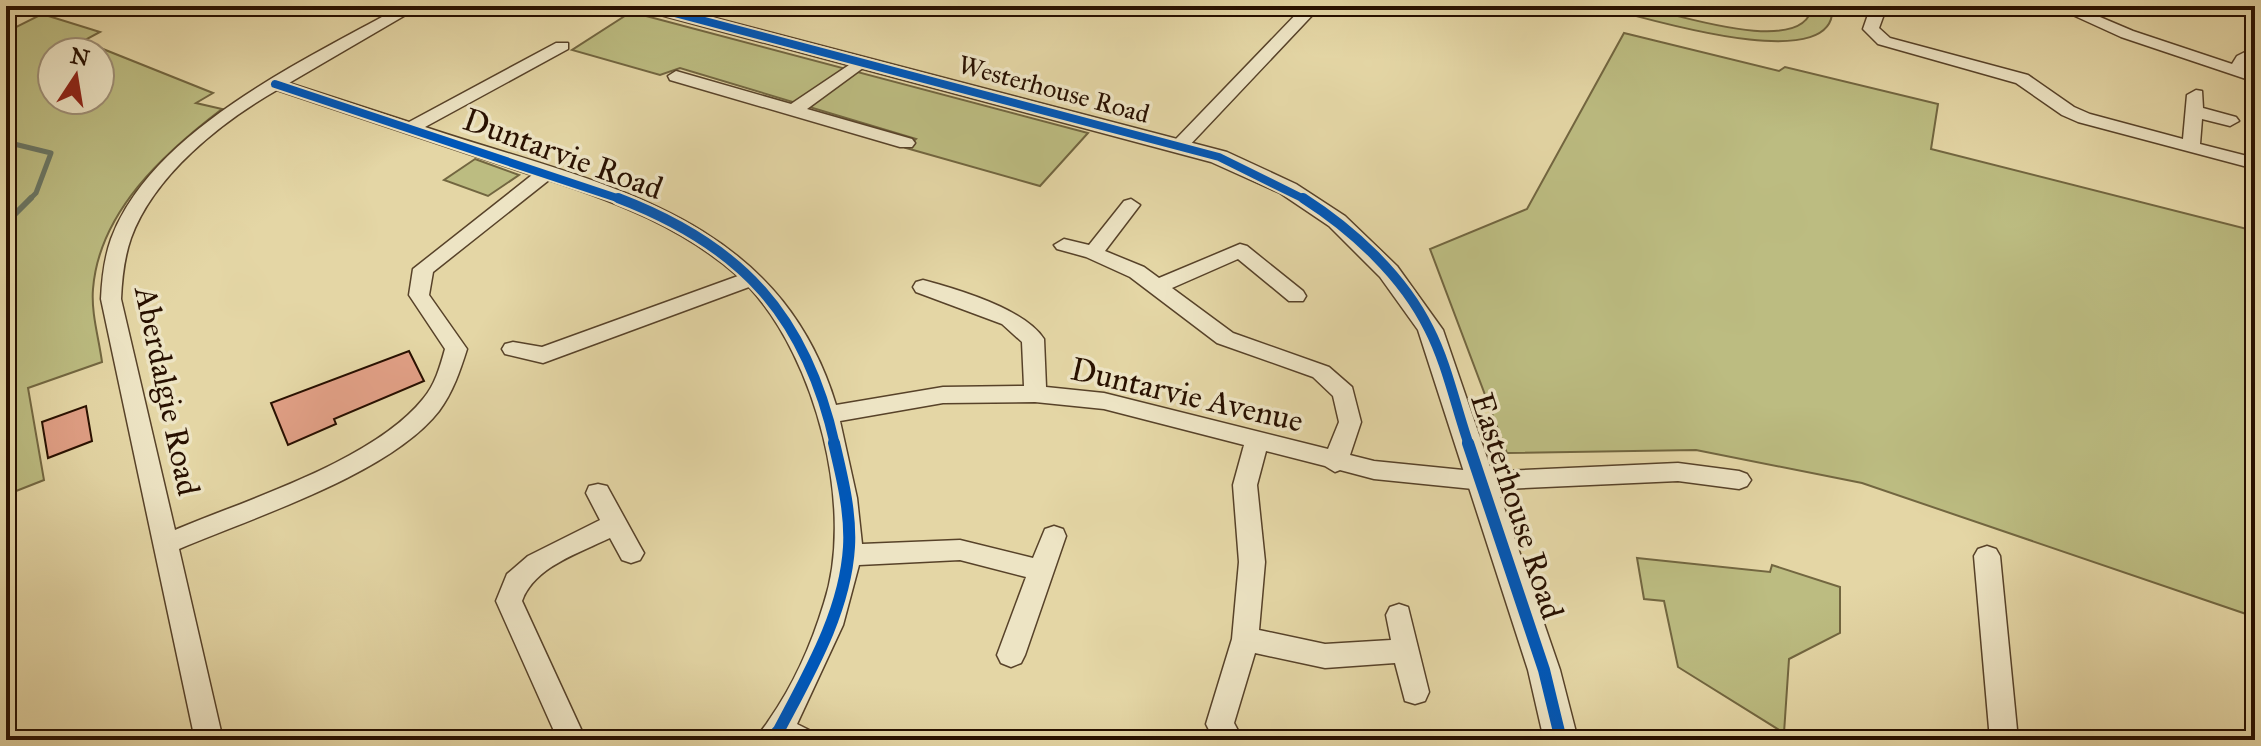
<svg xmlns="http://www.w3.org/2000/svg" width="2261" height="746" font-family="'IM FELL Great Primer',serif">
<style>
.green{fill:#bcbc81;stroke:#726640;stroke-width:2;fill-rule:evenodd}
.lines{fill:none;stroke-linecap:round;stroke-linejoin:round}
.stream-far1{stroke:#697563;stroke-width:5}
.stream{stroke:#697563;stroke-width:6}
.building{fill:#e09f85;stroke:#281000;stroke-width:2}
.minor-casing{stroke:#574229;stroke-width:3}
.tertiary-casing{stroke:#574229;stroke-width:3}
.minor{fill:#ede4c4;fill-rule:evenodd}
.tertiary{fill:#ede4c4;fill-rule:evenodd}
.cycleway-far2-casing{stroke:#ede4c4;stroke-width:12}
.cycleway-far1-casing{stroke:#ede4c4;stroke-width:15}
.cycleway-casing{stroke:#ede4c4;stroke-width:17}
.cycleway-far2{stroke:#0057b8;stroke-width:8}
.cycleway-far1{stroke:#0057b8;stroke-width:10}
.cycleway{stroke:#0057b8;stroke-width:12}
.labels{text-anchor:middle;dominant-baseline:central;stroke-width:7;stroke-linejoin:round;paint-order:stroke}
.far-street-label{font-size:26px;fill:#281000;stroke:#ede4c4}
.street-label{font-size:32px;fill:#281000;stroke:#ede4c4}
</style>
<rect width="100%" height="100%" fill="#e4d6a5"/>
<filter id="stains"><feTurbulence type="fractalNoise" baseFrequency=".0025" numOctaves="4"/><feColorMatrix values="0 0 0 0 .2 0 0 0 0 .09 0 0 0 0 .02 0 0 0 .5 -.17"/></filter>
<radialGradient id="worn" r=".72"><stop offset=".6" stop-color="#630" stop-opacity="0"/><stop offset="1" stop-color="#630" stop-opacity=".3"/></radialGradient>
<path class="green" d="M1599,6c14,0 29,-2 43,1 30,6 164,52 170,-1h20c9,75 -200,8 -233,0z
M631,12l457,121 -48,53 -134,-38 10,-9 -236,-71 -20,7 -88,-25z
M42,14l58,18 -17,9 130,52 -17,10 26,6c-58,44 -123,103 -129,180 -2,24 6,50 9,73l-74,26 16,92 -38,15v-463zM100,52v48h-48v-48z
M1624,33l155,38 6,-4 153,37 -7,45 324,82v386l-393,-134 -166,-33 -189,3 -77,-204 97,-40z
M475,159l44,16 -31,21 -44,-16z
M1637,558l133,14 2,-7 68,22v46l-51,26 -5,74 -106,-66 -14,-66 -20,-2z"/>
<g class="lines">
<path class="stream-far1" d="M6,142l45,11 -15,40 -7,7"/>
<path class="stream" d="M6,223l25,-25"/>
</g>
<path class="building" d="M409,351l15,30 -90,38 2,5 -48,21 -17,-42z
M86,406l6,35 -44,17 -6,-36z"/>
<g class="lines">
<defs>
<path id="minor" d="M402,6h19l-132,77 120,39 147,-79h12v6l-143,78c170,57 352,83 411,278l107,-18 81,-1 -2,-44 -20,-18 -86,-32 -3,-5 3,-5 7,-2c34,9 102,29 121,59l2,48 58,6 224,56 11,-27 -6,-26 -20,-19 -96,-34 -87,-66 -44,-20 -29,-8 -3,-4 10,-6 25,6 35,-44 7,-2 9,6 -35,46 39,16 15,11 81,-34 7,2 56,45 3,5 -3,5h-14l-51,-42 -66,29 61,45 96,34 23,20 9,35 -11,33 24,6 109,11 195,-9 61,8 8,3 4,6 -4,6 -8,3 -61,-8 -195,9 -109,-11 -34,-9 -5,2 -10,-6 -59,-15 -9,34 8,77 -6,68 66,14 66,-4 -5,-25 4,-8 9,-3 9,3 21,85 -4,9 -10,3 -10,-3 -10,-38 -70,5 -70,-15 -21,70 9,17h-29l-8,-16 26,-85 7,-77 -6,-77 11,-40 -140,-36 -69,-7 -92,1 -103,18 17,77 5,46 98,-4 73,18 12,-29 9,-3 9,3 3,7 -41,119 -4,8 -10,4 -10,-4 -4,-8 29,-78 -66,-17 -101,5 -16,60 -46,99 14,7 4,9h-59c3,-8 9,-13 13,-20 24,-34 43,-77 55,-117 31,-94 -8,-244 -75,-316l-206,76 -38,-9 -3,-5 3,-5 8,-2 29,5 196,-71c-55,-48 -121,-74 -189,-96l-116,92 -4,23 38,54c-7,22 -14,43 -28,62 -49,63 -185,106 -260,138l44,191h-28l-94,-441c1,-21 3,-40 10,-60 40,-109 196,-180 291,-233zM277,90l255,85 -119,94 -4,26 36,54c-5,18 -10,36 -22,50 -50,62 -175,100 -248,131l-54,-231c1,-21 3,-41 10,-61 23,-63 90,-116 146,-148z
M1304,6h17l-135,143h-12l-3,-4 3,-4z
M1871,6h16l-8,22 11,10 138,37 46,32 16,7 93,25 4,-44 9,-5 6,1 1,17 33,9 3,4 -9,5 -28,-7 -2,25 55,14v11l-177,-47 -16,-7 -46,-32 -138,-39 -15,-15z
M2053,6h21l59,25 99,33 5,-8 18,-9v12l-10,9 10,3v11l-134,-45z
M861,57l8,5 -2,3 -60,44 105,30 3,4 -3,4h-12l-230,-67 -2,-4 8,-5 115,33z
M598,484l9,2 33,60 4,7 -4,7 -9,3 -9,-3 -12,-22c-31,15 -76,29 -88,63l64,139h-28l-62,-139 11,-27 21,-18 72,-36 -14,-27 3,-7z
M1987,546l9,3 4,7 18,184h-28l-16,-184 4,-7z"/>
<path id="tertiary" d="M639,6h30l558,146 69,32 49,32 52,50 46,64 117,340 18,70h-34l-16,-70 -110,-340 -38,-53 -51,-51 -49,-33 -69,-31 -569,-152z"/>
</defs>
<use href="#minor" class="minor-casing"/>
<use href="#tertiary" class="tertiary-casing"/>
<use href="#minor" class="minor"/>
<use href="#tertiary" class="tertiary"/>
<defs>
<path id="cycleway-far2" d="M648,6l571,151 87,43
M275,84l348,116"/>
<path id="cycleway-far1" d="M618,198c123,47 188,117 217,247
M1303,198c50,32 100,78 126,131 18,35 27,79 40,116"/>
<path id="cycleway" d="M1468,443l76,227 17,70
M770,740l9,-10c30,-57 66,-118 70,-183 2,-35 -7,-70 -15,-104"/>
</defs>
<use href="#cycleway-far2" class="cycleway-far2-casing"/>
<use href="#cycleway-far1" class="cycleway-far1-casing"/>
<use href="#cycleway" class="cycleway-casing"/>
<use href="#cycleway-far2" class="cycleway-far2"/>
<use href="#cycleway-far1" class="cycleway-far1"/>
<use href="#cycleway" class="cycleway"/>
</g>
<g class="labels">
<g class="far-street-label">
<text transform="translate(1054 89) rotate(15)">Westerhouse Road</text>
</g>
<g class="street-label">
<text transform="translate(563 154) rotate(20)">Duntarvie Road</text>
<text transform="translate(167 391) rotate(78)">Aberdalgie Road</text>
<text transform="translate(1187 395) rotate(13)">Duntarvie Avenue</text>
<text transform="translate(1517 506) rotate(72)">Easterhouse Road</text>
</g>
</g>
<rect width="2261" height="746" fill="none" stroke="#e4d6a5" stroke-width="32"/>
<rect x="8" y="8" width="2245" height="730" fill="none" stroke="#281000" stroke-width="4"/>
<rect x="16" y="16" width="2229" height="714" fill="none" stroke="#281000" stroke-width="2"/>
<g transform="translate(76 76) rotate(12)"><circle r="38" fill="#ede4c4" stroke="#9e8f76" stroke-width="2"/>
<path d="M0-6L14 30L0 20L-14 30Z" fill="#8f2418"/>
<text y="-12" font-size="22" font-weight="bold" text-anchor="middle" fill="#281000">N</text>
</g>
<rect width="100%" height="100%" filter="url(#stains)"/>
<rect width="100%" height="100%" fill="url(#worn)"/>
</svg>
